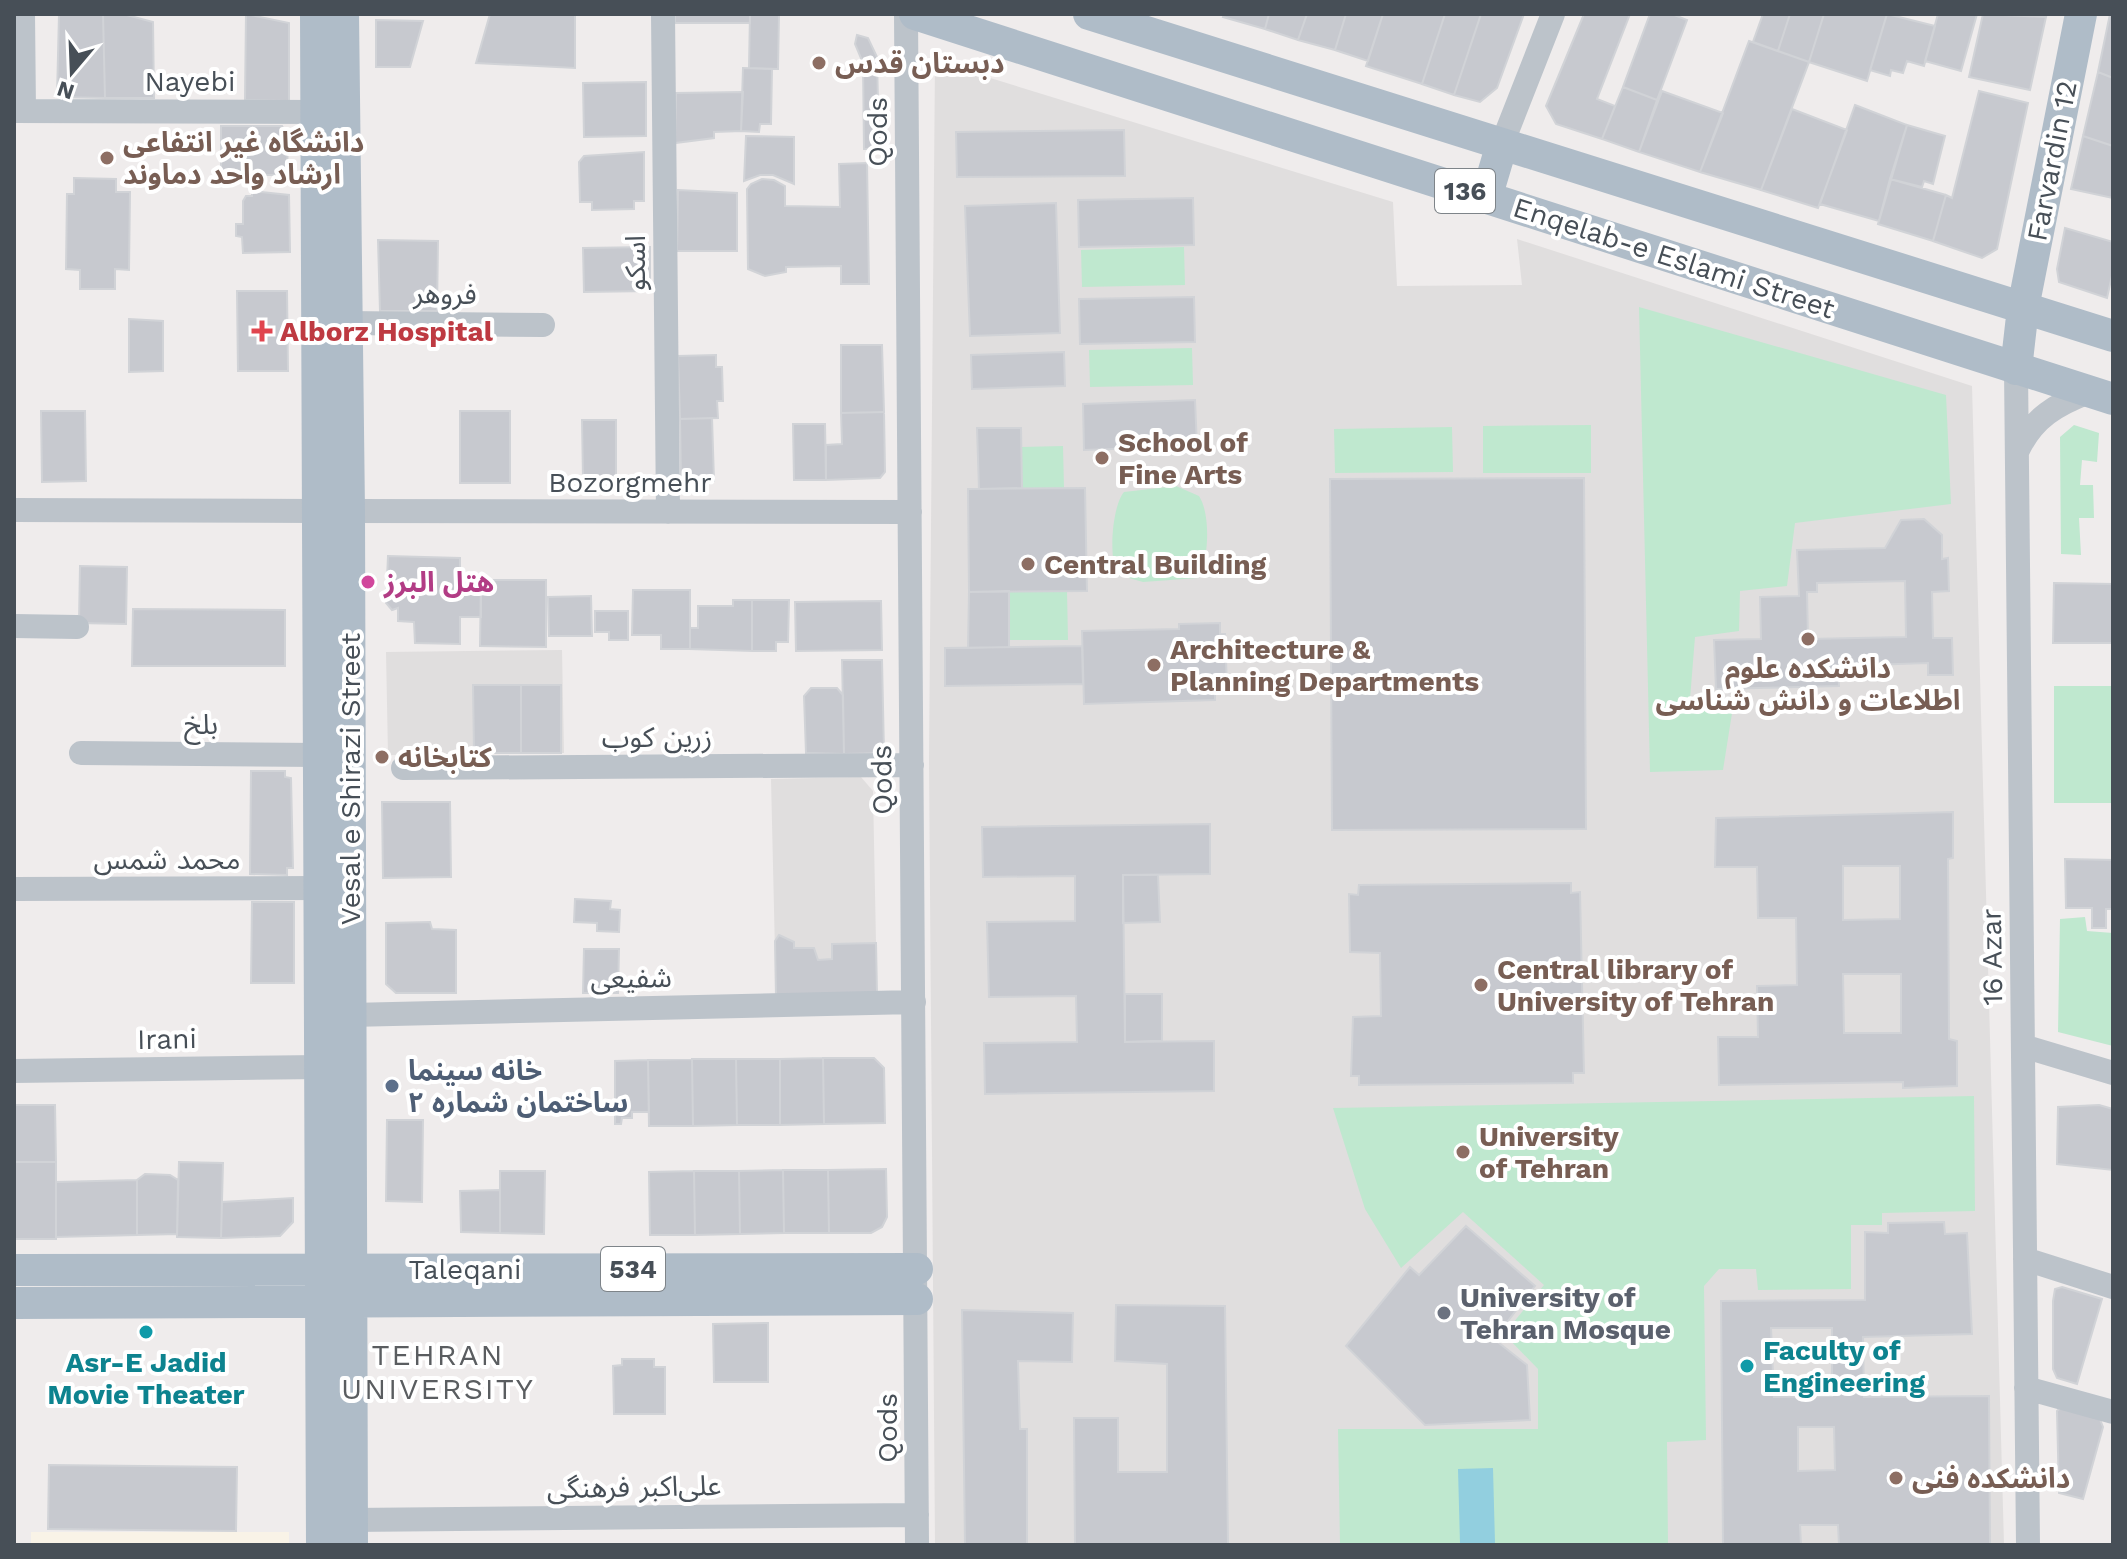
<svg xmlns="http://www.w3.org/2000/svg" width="2127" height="1559" font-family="'Work Sans','Noto Sans Arabic',sans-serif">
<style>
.commercial{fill:#f9f3e7}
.education{fill:#e0dede}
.green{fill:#bfe8cf}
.water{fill:#92cfdf}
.building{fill:#c7c9cf;stroke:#d1d3d7;stroke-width:2;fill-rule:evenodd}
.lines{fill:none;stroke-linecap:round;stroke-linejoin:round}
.minor{stroke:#bcc3ca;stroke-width:24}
.major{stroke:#afbcc8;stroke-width:32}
.education-dot{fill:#8d6e63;stroke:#fff;stroke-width:3}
.health-dot{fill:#e0444e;stroke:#fff;stroke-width:3}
.hotel-dot{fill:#d1479c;stroke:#fff;stroke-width:3}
.service-dot{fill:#5c6f8a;stroke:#fff;stroke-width:3}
.worship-dot{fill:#6b7280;stroke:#fff;stroke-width:3}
.culture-dot{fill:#0f9aa8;stroke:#fff;stroke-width:3}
.labels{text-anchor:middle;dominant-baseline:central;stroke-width:8;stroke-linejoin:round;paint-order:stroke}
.shield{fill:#fff;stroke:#7e8489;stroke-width:2}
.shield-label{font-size:26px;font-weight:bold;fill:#474f57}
.education-label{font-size:28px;font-weight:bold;fill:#785e54;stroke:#fff;text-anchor:start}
.street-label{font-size:28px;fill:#474f57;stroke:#fff}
.health-label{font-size:28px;font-weight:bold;fill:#be3a42;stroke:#fff;text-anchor:start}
.hotel-label{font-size:28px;font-weight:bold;fill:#b23c85;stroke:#fff;text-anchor:start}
.service-label{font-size:28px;font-weight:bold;fill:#4e5e75;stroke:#fff;text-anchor:start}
.worship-label{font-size:28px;font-weight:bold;fill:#5b616d;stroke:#fff;text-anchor:start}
.culture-label{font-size:28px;font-weight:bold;fill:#0d838f;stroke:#fff;text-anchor:start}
.neighbourhood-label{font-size:30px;letter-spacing:2px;fill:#5a5d60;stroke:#fff}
</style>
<rect width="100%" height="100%" fill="#efecec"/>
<path class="commercial" d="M31,1532h258v13h-258z"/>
<path class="education" d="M935,61l458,141 4,84 125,-1 -5,-46 455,147 32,1159h-1069l-6,-785z
M562,650l2,103 -176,2 -2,-103z
M861,777l12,14 4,203 -101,2 -5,-217z"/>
<path class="green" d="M1184,247l1,38 -103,2 -1,-37z
M1639,307l307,88 5,109 -156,19 -8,63 -47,5 -1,40 -44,6 -5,62 43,8 -10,63 -73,2z
M1192,348l1,37 -103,2 -1,-37z
M1591,425v48h-108v-47z
M2074,425l25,8 -2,29 -15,-2 -2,25h13l1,33h-15l2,37 -20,-1 -1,-117z
M1452,427l1,45 -118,1 -1,-44z
M1063,446l1,42h-42l-1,-41z
M1176,486l23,10c12,18 10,65 -1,82l-55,4 -25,-7c-10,-15 -6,-69 6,-83z
M1067,591l1,49h-59v-48z
M2054,686h59v117h-59z
M2085,917l2,14 26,2v113l-55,-14 2,-113z
M1974,1096l1,115 -93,2v12h-31v64l-93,1 -2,-21h-37l-15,17 2,154 -39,2 1,103h-328l-2,-116h200v-60l-34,-35 40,-49 -81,-73 -62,56 -36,-59 -32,-101z"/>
<path class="water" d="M1493,1468l2,75 -35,1 -2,-75z"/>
<path class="building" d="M59,14h44l2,84 -48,-1z
M103,14h20l30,8 1,76h-49z
M246,14l43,9v78l-44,-1z
M490,14h85v54l-99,-5z
M675,14h75v9h-75z
M750,14h29l-1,55 -29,-1z
M1224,14h45l-4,15 -42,-12z
M1269,14h38l-9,26 -33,-11z
M1307,14h39l-11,36 -37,-10z
M1346,14h37l-15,47 -33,-11z
M1383,14h62l-23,70 -56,-18z
M1445,14h36l-27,81 -32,-11z
M1481,14h43l-27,74 -17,14 -26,-7z
M1584,14h46l-33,85 18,7 -13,33 -46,-15 -10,-18z
M1650,14h22l15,6 -30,80 -34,-13z
M1763,14h27l-12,37 -25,-9z
M1790,14h34l-15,48 -31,-11z
M1824,14h63l-20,67 -58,-19z
M1887,14l48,12 -11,40 -17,-5 -4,12 -12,-3 -1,6 -20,-6z
M1938,14h39l-16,57 -36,-10z
M1983,14l63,3 -16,73 -61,-13z
M2110,14h3v64l-15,-6z
M376,20l47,1 -13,46h-34z
M857,35l11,3 9,19 2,92h-15l-1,-86 -8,-19z
M1749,41l60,21 -48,128 -61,-18z
M743,68l29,1 -1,55h-11l-1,8 -18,-1z
M2098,72l15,6v68l-30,-10z
M646,82v54l-62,1 -1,-54z
M1623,87l34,13 -18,52 -37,-13z
M1662,91l61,22 -23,59 -61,-20z
M1979,91l49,12 -31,146 -15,9 -49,-17 13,-46 6,3z
M743,92l-2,39 -27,1v6l-39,5 1,-50z
M1855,105l52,20 -28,96 -59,-17z
M1792,109l55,21 -29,78 -57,-18z
M1907,125l38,11 -12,48 -9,-3 -2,6 -32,-8z
M221,126h61l6,11 -1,38h-66z
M1124,130l1,46 -168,1 -1,-45z
M746,136l48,1v47l-21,-9h-13l-16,6z
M2083,136l30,10v52l-42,-9z
M644,152v49h-10v8l-42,1v-8h-12l-1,-40 5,-6z
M867,163l2,121h-28v-18l-55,1v5l-21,4 -17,-7 -1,-80 4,-5 11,-5 12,1 11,6v20l55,1 -1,-43z
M74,178l42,1v13h14l-1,78 -14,-1v20h-35v-19l-14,-1 1,-75h7z
M1890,179l56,16 -13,46 -55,-17z
M678,190l59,3v58h-60z
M252,191l37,4 1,57 -47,1 -1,-16 -6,-1v-12h7v-23l3,-5h6z
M1193,198l1,47 -115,2 -1,-47z
M1056,203l4,130 -90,3 -5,-130z
M2065,228l48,14v29l-6,27 -48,-16 -2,-13z
M378,240l60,1 -1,70h-57z
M650,247v44l-66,1 -1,-44z
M237,291h50l1,80h-50z
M1194,297l1,45 -115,2 -1,-45z
M129,319l34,2v50l-34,1z
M841,345h41l2,67 -43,1z
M1064,352l1,34 -93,3 -1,-34z
M716,355v12h6l1,34h-6l1,17 -38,1 -2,-63z
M1195,400l2,46 -113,4 -1,-46z
M41,411h44l1,70 -44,1z
M460,411h50v72h-50z
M884,412l1,60 -5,6 -54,2v-35l16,-1 -1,-31z
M712,418l2,63h-33l-1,-62z
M582,420h34v58h-33z
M793,424h32l1,56h-32z
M977,428h44l1,60 -43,1z
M1584,478l2,351 -254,1 -2,-351z
M1085,488l2,103 -118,1 -1,-103z
M1924,519l18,16v24l6,-1 1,33 -17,1 1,46h19l1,37h-25v-12l-90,3 1,20 -123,3 -2,-49 47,-1 -1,-42 39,-1 -2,-46 88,-2 16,-28zM1905,581l1,56 -98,2 -1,-47h10v-9z
M388,556l72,2v21l21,1v37h-21v27l-45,-1 -1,-21 -16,-1v-13l-6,2 -6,-7z
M80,566l47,1 -1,57 -47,-1z
M481,580h65v67l-66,-1z
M2054,583l59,1v59h-60z
M633,590h57v59h-29v-14h-29z
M1009,591v56l-41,1 1,-56z
M591,596l1,40h-43l-1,-39z
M733,600h19v51l-62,-2v-21h8v-22h35z
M752,600h37l-1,42h-12v9h-24z
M881,601l1,49 -86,1 -1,-49z
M133,609l152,1v56h-153z
M595,611h33v29h-19v-8h-14z
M1220,623v11h5l2,52h-12v14l-131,4 -2,-73 97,-2v-5z
M1082,646l1,38 -138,2v-38z
M842,660h40l2,93 -40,1z
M473,685h48v68h-47z
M521,685h40v68h-40z
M811,688h26l6,7 1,59 -38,-1 -2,-57z
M251,771h34v6l6,1 2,90h-6v7l-37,-1z
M382,802h68l1,75 -68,1z
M1953,812v46l-5,1 1,180 8,2v45l-54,2v-6l-184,3 -1,-48h40l-1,-51 40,-1 -1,-67h-38l-1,-51h-42l1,-49zM1843,866h57v53l-57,1zM1843,974h58v59h-57z
M1210,824v50l-87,1 2,167 89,-1v50l-229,3 -1,-51 93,-1 -1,-46 -87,1 -2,-75 88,-1v-45l-92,1 -1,-50z
M2065,859l48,1v49h-7v19h-14v-20h-26z
M1123,875h35l2,47 -37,1z
M1571,883v10l9,-1 4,181h-11v10l-214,2v-9h-8l2,-59 28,-1 -1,-63 -30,-1 -1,-58 9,1 1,-10z
M575,899l36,2 -1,8 10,1 -1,22 -22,-1v-8l-23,-1z
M252,902h42v81h-43z
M430,922l2,7 24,1v63h-60l-10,-9v-61z
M779,935l15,7v6h20l4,12 14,-1v-15l44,-1 1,51 -101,2 -1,-55z
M584,949h35l-1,44h-35z
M1125,994h37v47l-37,1z
M823,1058h51l10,10 1,55 -61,1z
M823,1058l1,66 -44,1v-66z
M692,1059h44l1,66 -44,1z
M692,1059l1,67h-44l-1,-66z
M736,1059h44v66h-43z
M648,1060l1,52h-17v6h-10l-1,6h-6v-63z
M14,1105h41l1,57h-42z
M2099,1105l14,4v61l-56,-6 1,-57z
M387,1120h36l-1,82 -36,-1z
M14,1162h42v77h-42z
M179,1162l44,1 -2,75 -44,-1z
M886,1169l1,48 -5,10 -11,6h-42l-1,-63z
M783,1170l1,63 -44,1 -1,-63z
M783,1170h45l1,63h-45z
M500,1171h45l-1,63 -44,-1z
M694,1171l1,64h-45l-1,-63z
M694,1171h45l1,63 -45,1z
M145,1174l25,1 8,5 -1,54 -40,1v-55z
M137,1180v55l-81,2v-55z
M500,1190v43l-39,-1 -1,-41z
M293,1198v24l-13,14 -59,2 1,-36z
M1944,1222l1,12 22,-1 5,101 -109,3 1,60 125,-1 1,149h-151l-1,-20h-38l1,20h-78l-2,-244 144,-1v-68l23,1v-10zM1771,1328h61v68l-58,1zM1798,1427h36l1,43 -37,1z
M1466,1226l69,60 -41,53 33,26 3,55 -105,5 -79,-79 64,-79 9,8z
M2062,1287l40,12 -25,85 -20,-6 -4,-9v-68l2,-12z
M1116,1305l109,1 3,239h-153l-1,-127h44v54h49v-108l-52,-3z
M962,1310l111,3 -1,49 -54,-1 2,68h7v116h-62z
M768,1323v59h-54l-1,-58z
M622,1359h32v8h11v47h-51l-1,-48 9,-1z
M2064,1405l35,12 4,10 -20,72 -24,-6 -2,-82z
M49,1465l188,2 -1,64 -188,-2z"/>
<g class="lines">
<path class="minor" d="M23,14l1,97
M663,14l5,498
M906,14l11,1531
M14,111l303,1
M1502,144l51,-130
M347,323l196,2
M2016,369l12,1176
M2018,450c15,-32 39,-46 71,-58
M14,510l304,1
M349,511l561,1
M14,626l63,1
M81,753l238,2
M403,768l509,-3
M14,889l306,-1
M350,1015l564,-13
M2023,1046l90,27
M14,1071l306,-4
M2025,1259l88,28
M2026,1388l87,24
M351,1520l566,-5"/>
<path class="major" d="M316,14l6,1531
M343,14l6,497 3,1034
M915,14l1198,385
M1089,14l1024,322
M1486,198l16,-54
M2016,369l7,-61 58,-294
M14,1270l903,-1
M14,1303l903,-4"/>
</g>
<g class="education-dot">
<circle cx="819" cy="63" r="8"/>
<circle cx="107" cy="158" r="8"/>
<circle cx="1102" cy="458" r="8"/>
<circle cx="1028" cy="564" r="8"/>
<circle cx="1808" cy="639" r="8"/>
<circle cx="1154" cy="665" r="8"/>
<circle cx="382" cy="757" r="8"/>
<circle cx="1481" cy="985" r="8"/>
<circle cx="1463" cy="1152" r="8"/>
<circle cx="1896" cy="1478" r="8"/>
</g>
<path class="health-dot" d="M258 319h8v8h8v8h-8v8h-8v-8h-8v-8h8z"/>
<circle class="hotel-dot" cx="368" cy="582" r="8"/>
<circle class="service-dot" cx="392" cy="1086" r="8"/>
<circle class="worship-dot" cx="1444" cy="1313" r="8"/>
<g class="culture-dot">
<circle cx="146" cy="1332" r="8"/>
<circle cx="1747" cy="1366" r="8"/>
</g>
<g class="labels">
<g class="shield">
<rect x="1435" y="169" width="60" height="44" rx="6"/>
<rect x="601" y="1247" width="64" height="44" rx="6"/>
</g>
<g class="shield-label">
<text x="1465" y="191">136</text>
<text x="633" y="1269">534</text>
</g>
<g class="education-label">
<text x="835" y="63">دبستان قدس</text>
<text x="123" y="142">دانشگاه غیر انتفاعی<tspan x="123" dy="32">ارشاد واحد دماوند</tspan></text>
<text x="1118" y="442">School of<tspan x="1118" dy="32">Fine Arts</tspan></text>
<text x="1044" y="564">Central Building</text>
<text x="1170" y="649">Architecture &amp;<tspan x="1170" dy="32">Planning Departments</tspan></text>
<text x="1808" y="668" text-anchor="middle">دانشکده علوم<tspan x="1808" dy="32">اطلاعات و دانش شناسی</tspan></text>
<text x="398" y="757">کتابخانه</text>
<text x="1497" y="969">Central library of<tspan x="1497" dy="32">University of Tehran</tspan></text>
<text x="1479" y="1136">University<tspan x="1479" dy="32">of Tehran</tspan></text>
<text x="1912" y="1478">دانشکده فنی</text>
</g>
<g class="street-label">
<text x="190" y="81">Nayebi</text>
<text transform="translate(877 132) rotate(-90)">Qods</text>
<text transform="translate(2052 161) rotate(-79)">Farvardin 12</text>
<text transform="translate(1674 258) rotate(18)">Enqelab-e Eslami Street</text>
<text transform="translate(635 263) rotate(-90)">اسکو</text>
<text transform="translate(445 294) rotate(1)">فروهر</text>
<text x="630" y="482">Bozorgmehr</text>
<text x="201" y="724">بلخ</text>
<text x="657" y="737">زرین کوب</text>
<text transform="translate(350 779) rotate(-90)">Vesal e Shirazi Street</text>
<text transform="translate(882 780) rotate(-91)">Qods</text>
<text x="167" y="859">محمد شمس</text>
<text transform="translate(1992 957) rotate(-91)">16 Azar</text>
<text transform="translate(631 978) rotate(-1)">شفیعی</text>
<text transform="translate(167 1039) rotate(-1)">Irani</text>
<text x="465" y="1269">Taleqani</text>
<text transform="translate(887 1428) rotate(-90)">Qods</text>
<text transform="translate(634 1487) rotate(-1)">علی‌اکبر فرهنگی</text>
</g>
<g class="health-label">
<text x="280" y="331">Alborz Hospital</text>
</g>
<g class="hotel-label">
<text x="384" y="582">هتل البرز</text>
</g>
<g class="service-label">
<text x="408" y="1070">خانه سینما<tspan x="408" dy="32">ساختمان شماره ۲</tspan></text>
</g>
<g class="worship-label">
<text x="1460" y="1297">University of<tspan x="1460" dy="32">Tehran Mosque</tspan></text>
</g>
<g class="culture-label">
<text x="1763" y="1350">Faculty of<tspan x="1763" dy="32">Engineering</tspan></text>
<text x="146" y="1362" text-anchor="middle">Asr-E Jadid<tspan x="146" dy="32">Movie Theater</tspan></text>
</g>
<g class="neighbourhood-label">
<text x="438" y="1354">TEHRAN<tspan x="438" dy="34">UNIVERSITY</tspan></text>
</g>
</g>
<rect width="2127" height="1559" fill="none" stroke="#474f57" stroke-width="32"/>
<g transform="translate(72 72) rotate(199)" stroke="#ffffff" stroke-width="6" paint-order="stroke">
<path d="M0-6L14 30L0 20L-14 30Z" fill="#474f57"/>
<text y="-12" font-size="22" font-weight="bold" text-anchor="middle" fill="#474f57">N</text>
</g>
</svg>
